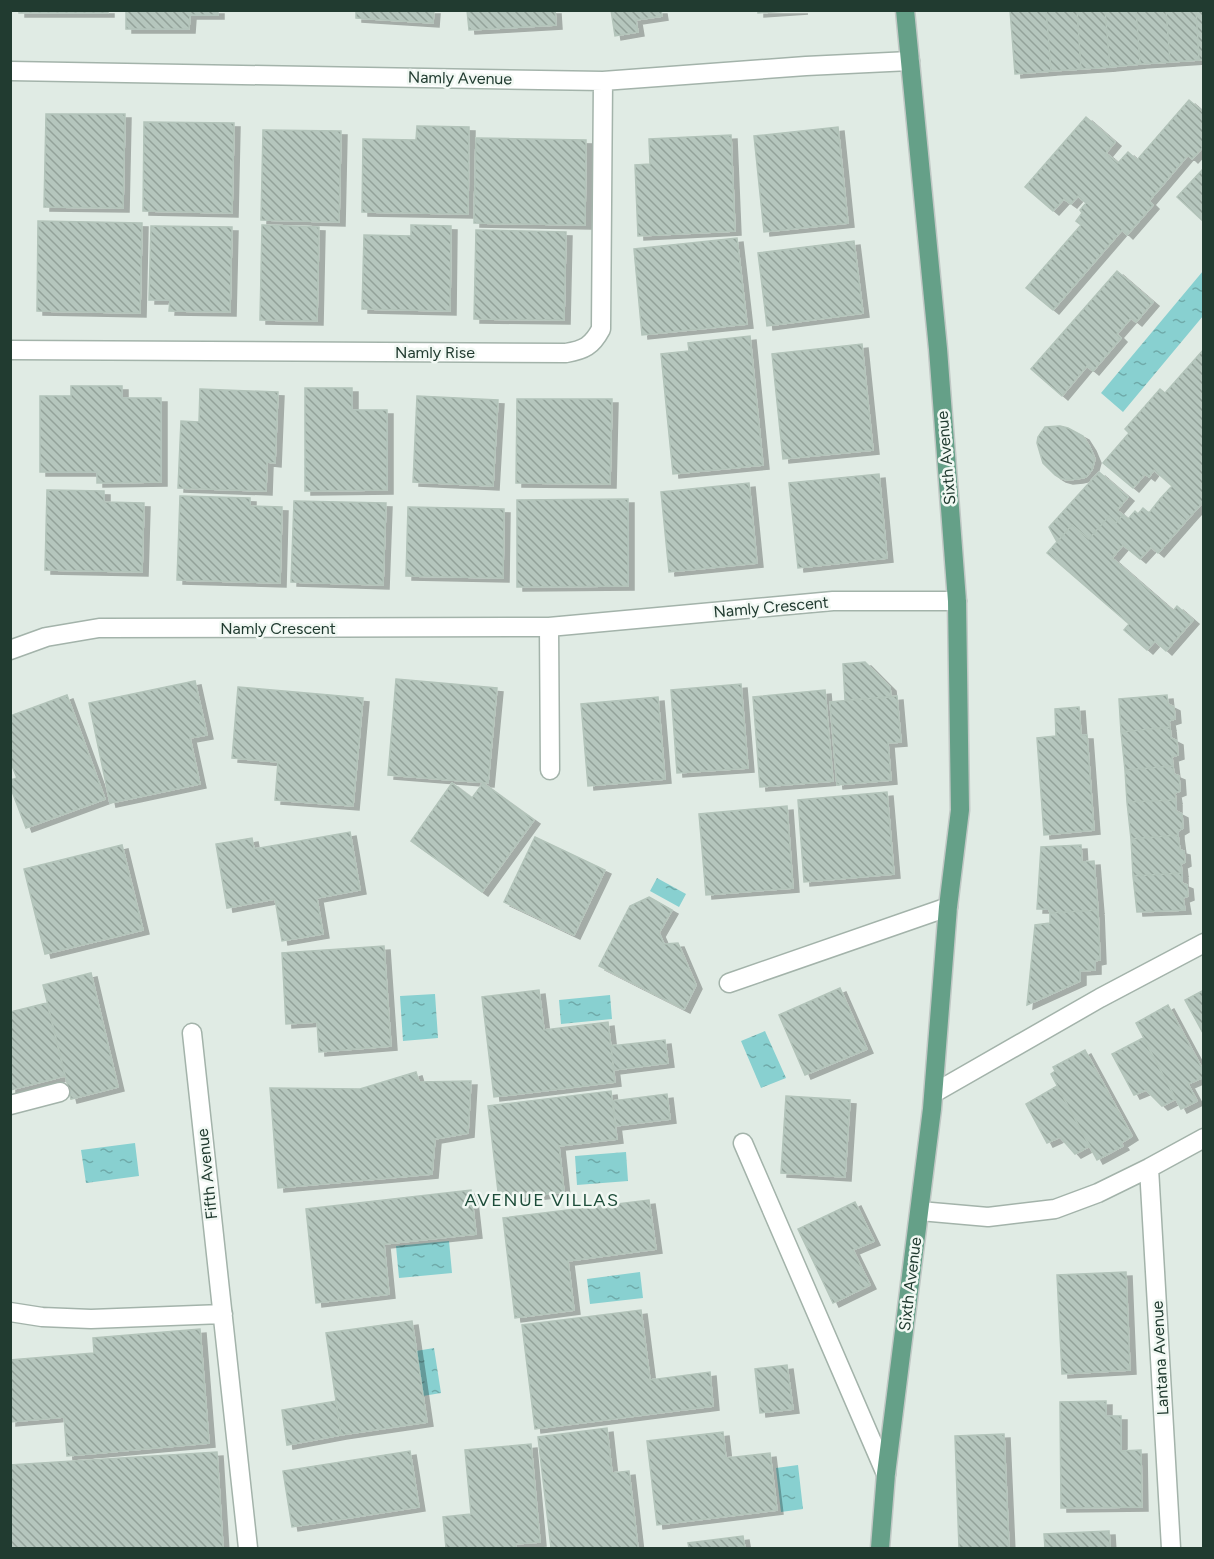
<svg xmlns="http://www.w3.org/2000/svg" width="1214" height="1559" font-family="Figtree,sans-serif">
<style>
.water{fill:url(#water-ripples)}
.building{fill:url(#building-back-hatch);stroke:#b3c4ba;stroke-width:1.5;filter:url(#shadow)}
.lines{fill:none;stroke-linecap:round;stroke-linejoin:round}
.minor-casing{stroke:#a3b3aa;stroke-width:21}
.major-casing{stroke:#c1c8c5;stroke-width:21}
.minor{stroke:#fff;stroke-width:18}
.major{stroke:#65a088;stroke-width:18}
.labels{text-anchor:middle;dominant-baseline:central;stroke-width:5;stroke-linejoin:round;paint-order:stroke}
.street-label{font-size:16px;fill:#213b30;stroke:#f1f8f3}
.neighbourhood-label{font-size:18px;letter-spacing:1.5px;fill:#1d4d3a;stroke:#f1f8f3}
</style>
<defs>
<pattern id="water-ripples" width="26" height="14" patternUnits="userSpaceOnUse" patternTransform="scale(1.5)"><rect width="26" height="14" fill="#88d0d0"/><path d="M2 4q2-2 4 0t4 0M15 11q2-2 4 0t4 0" fill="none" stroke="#6faaa9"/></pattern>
<pattern id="building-back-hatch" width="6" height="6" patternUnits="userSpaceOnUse" patternTransform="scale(1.5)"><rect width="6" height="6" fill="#b5c6bd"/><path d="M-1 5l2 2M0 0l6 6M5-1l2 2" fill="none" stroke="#93a29a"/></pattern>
<filter id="shadow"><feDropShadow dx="6" dy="4" stdDeviation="0" flood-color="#0004"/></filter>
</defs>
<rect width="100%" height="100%" fill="#e0ebe4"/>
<path class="water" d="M1203,271v45l-80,96 -22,-19z
M657,878l29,16 -7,13 -29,-16z
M435,994l3,44 -35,3 -3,-45z
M610,995l2,24 -51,5 -2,-24z
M765,1031l21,47 -25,10 -20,-47z
M135,1143l4,33 -53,7 -5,-33z
M626,1152l2,29 -51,4 -2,-29z
M449,1241l3,32 -53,5 -3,-32z
M640,1272l3,26 -53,6 -3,-25z
M434,1348l7,45 -18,3 -7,-45z
M798,1465l5,44 -22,3 -5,-44z"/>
<path class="building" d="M19,10h89v3h-89z
M126,10h92v5h-28l-1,14h-63z
M356,10h78l-1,13 -77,-5z
M467,10h88l1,15 -87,5z
M611,10h50l1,6 -26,4 2,12 -23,4z
M758,10h44l-44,3z
M1010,10h36l5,61 -36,3z
M1046,10h31l4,59 -30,2z
M1077,10h28l5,57 -29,2z
M1105,10h31l4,54 -30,3z
M1136,10h30l4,52 -30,2z
M1166,10h30l3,50 -29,2z
M1196,10h8v49l-5,1z
M1189,100l15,13v33l-12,13 -4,-4 -39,46 4,4 -26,30 -5,-5 -69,80 -27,-22 55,-63 -5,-4 6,-8 -2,-3 6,-7 -8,-7 -7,8 -7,-5 -11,12 -28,-24 61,-70 29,25 -9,11 12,10 10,-11 9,8z
M46,114h79l-2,94 -79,-1z
M144,122l90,1 -2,90 -89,-2z
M417,126l52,1 -1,87 -106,-2 1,-73 53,1z
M838,127l10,96 -84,9 -10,-96z
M263,130l78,1 -2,91 -78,-2z
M731,135l4,96 -97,5 -3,-71 15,-1 -1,-25z
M476,138l110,2 -1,85 -111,-2z
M1204,168v54l-27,-25z
M38,221l104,2 -2,90 -103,-2z
M262,225l57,2 -2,94 -57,-1z
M411,225l40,1 -1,85 -88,-2 2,-74 47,1z
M151,226l81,1 -2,85 -61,-1 1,-11h-21z
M476,230l90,2 -2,88 -90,-1z
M737,238l10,86 -105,11 -8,-86z
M854,241l9,72 -96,13 -9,-73z
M1117,271l36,31 -17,20 -5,-4 -14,16 4,4 -28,33 -6,-5 -25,30 -31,-27z
M750,336l13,129 -90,9 -12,-120 28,-3 -1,-8z
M862,344l11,106 -90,9 -11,-105z
M1204,349v152l-18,20 -26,-22 12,-13 -18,-16 -5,7 -4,-3 -12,14 -30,-25 26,-30 -4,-4 35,-40 5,4z
M71,386h51v12h39v84l-64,1v-11h-57v-76h31z
M305,388h47v22h35v80l-82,1z
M200,389l78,3 -3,71 -8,-1 -1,29 -88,-3 3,-67 18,1z
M417,396l81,4 -5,86 -80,-4z
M517,399h95l-2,85 -94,-1z
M1060,426l8,2 15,8 7,11 5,12 -3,11 -6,7 -9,2 -10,1 -7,-2 -5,-3 -12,-12 -6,-20 1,-6 7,-10z
M1099,472l29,25 -11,13 6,5 -7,8 -7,-7 -20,23 -17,-14 -15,17 -8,-15z
M879,474l8,84 -89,10 -9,-85z
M749,483l8,80 -88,9 -8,-80z
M47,490l57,1v11l40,1 -2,69 -97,-2z
M180,496l70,2v8l32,1 -2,76 -103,-3z
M628,499v87l-111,1v-87z
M1160,499l26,22 -28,32 -7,-6 -11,12 -17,-14 -11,13 61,53 4,-5 16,14 -27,31 -11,-10 -8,9 -23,-20 5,-6 -82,-71 25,-28 17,14 20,-23 7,7 7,-8 5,4 7,-8 3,3 5,-6 6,5z
M294,501l92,2 -3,82 -92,-3z
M408,507l96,2 -1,69 -97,-2z
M865,662l25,25 1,10 -46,3 -2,-36z
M396,679l101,9 -9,95 -100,-8z
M195,681l12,54 -17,3 10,46 -90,19 -21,-100z
M741,684l7,84 -71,5 -6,-83z
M238,687l125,11 -10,108 -78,-6 3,-38 -46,-4z
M825,690l8,91 -73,6 -7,-90z
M67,695l38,104 -79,29 -16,-42v-6l7,-2 -7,-17v-45z
M1167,695l1,9 6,3 1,12 -6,2 1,6 -49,5 -2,-33z
M897,696l4,46 -13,1 3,37 -54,5 -7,-83z
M658,697l7,82 -77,7 -7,-82z
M1079,707l2,28h6l7,95 -50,5 -7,-97 19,-2 -1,-27z
M1170,727l1,11 6,3 1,14 -6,2 1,9 -48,4 -4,-38z
M1173,766l1,8 5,2 1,15 -5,2 1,7 -49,2 -2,-32z
M452,783l20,15 11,-15 51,37 -52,72 -71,-51z
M887,792l7,82 -90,8 -6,-82z
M1176,800v11l6,3 1,14 -5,3v4l-47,4 -4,-37z
M787,806l6,82 -87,7 -7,-81z
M350,832l10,58 -43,8 6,36 -41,7 -7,-42 -48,9 -11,-64 36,-6 2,11z
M1178,835l2,15 4,1 1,11 -4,2 1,9 -49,3 -2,-37z
M535,837l70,33 -31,65 -70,-33z
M122,845l21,85 -98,24 -21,-85z
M1081,845l1,17 12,-1 4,49 -48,3 -1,-4h-12l4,-62z
M1182,873v10l5,2 1,11 -5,2 2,12 -48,2 -4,-36z
M649,897l23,13 -13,23 5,11 14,-1 18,42 -12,24 -85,-43 31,-60z
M1098,910l2,50 -5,1v9l-15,1v10l-53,24 8,-80 15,-2v-10z
M384,946l7,100 -72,6 -2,-30 -31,2 -4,-71z
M91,973l27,114 -47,12 -28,-114z
M840,988l27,61 -62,26 -26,-60z
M539,990l5,40 64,-8 7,60 -121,15 -12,-100z
M1204,990v45l-19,-35z
M47,1003l18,73 -55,14v-78z
M1168,1005l36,67v5l-16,7 9,17 -16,8 -45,-86z
M1143,1038l33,61 -14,7 -16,-16 -12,5 -22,-41z
M665,1040l3,23 -54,7 -3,-24z
M1085,1050l47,86 -11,7 2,3 -26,14 -46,-86 4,-3 -2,-4z
M416,1072l3,10 52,-1 -3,52 -33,6 -3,35 -154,14 -8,-100 90,1z
M1057,1086l33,60 -15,8 -15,-17 -13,6 -21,-39z
M611,1091l6,48 -58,7 5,46 -65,8 -11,-94z
M667,1094l3,25 -54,7 -3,-25z
M786,1096l64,4 -5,77 -64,-4z
M471,1190l5,44 -92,10 5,50 -73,9 -10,-94z
M649,1200l7,49 -88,12 6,49 -59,8 -12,-100z
M855,1202l19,39 -21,9 17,35 -37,18 -35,-74z
M1126,1272l4,98 -68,4 -5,-99z
M641,1310l9,70 60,-8 3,34 -178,23 -13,-104z
M412,1321l15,101 -86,13 -15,-102z
M200,1329l9,114 -142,13 -3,-39 -54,5v-62l84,-7 -1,-15z
M787,1365l6,44 -33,4 -5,-44z
M336,1401l5,34 -54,10 -5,-35z
M1106,1401v15h15v35l20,-1 1,57 -81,1 -1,-106z
M607,1428l5,45 17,-2 9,77h-87l-13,-111z
M723,1432l3,26 44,-5 7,57 -120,15 -10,-84z
M1004,1434l5,114h-50l-4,-112z
M531,1444l9,98 -25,2 1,4h-70l-3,-31 28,-3 -6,-64z
M410,1451l9,56 -127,20 -9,-56z
M217,1452l6,96h-213v-83z
M1109,1531l1,17h-65l-1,-14z
M743,1536l2,12h-56l-1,-5z"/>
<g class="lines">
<defs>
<path id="minor" d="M10,71l593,10 203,-15 104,-5
M10,350l556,3c18,-3 26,-7 35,-24l2,-248
M549,627l1,143
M10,650l36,-13 53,-9 450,-1 284,-26h124
M729,983l219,-76
M192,1033l56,515
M934,1093l166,-95 104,-55
M10,1105l50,-13
M743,1143l143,331
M1149,1168l22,380
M920,1211l68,6 67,-8 43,-16 51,-25 55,-30
M10,1312l32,5 49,2 132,-5"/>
<path id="major" d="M880,1548l6,-74 46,-365 16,-202 12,-97 -3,-209 -19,-252 -33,-339"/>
</defs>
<use href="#minor" class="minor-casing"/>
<use href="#major" class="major-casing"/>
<use href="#minor" class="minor"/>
<use href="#major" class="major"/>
</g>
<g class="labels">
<g class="street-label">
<text transform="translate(460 78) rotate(1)">Namly Avenue</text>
<text x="435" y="352">Namly Rise</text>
<text transform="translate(946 458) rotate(-95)">Sixth Avenue</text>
<text transform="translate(771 607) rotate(-5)">Namly Crescent</text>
<text x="278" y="628">Namly Crescent</text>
<text transform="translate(207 1174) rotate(-96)">Fifth Avenue</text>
<text transform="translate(910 1284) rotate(-83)">Sixth Avenue</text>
<text transform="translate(1160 1358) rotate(-93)">Lantana Avenue</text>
</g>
<g class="neighbourhood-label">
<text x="542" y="1200">AVENUE VILLAS</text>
</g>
</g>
<rect width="1214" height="1559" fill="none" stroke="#213b30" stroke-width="24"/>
</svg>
